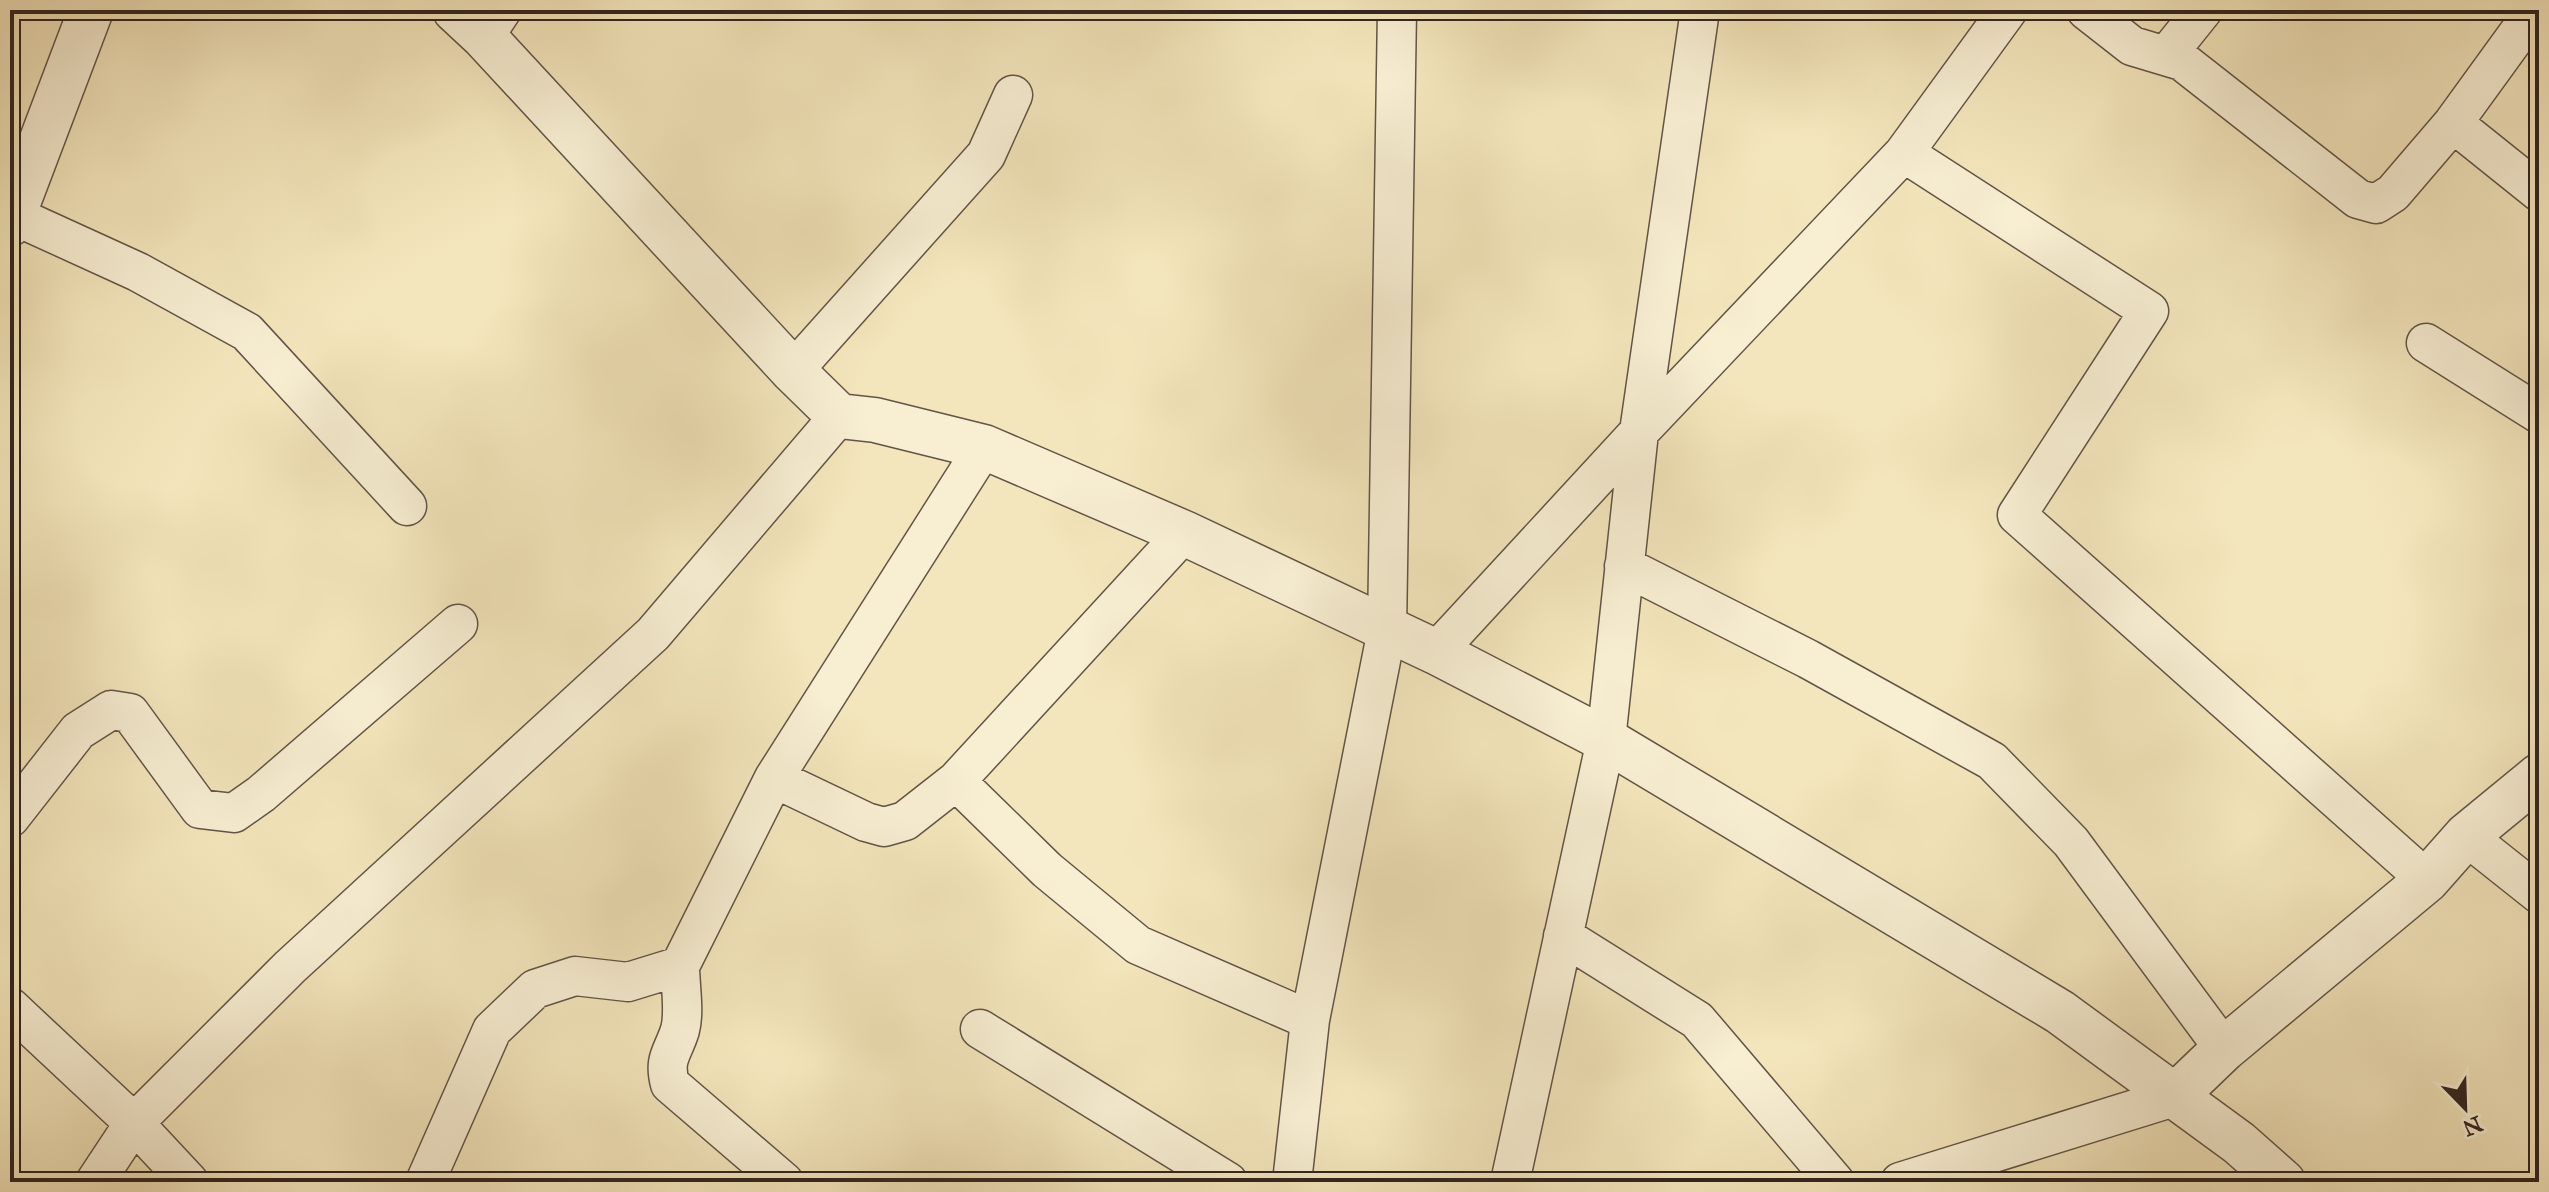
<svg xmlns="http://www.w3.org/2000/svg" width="2549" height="1192" font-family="'IM FELL Great Primer',serif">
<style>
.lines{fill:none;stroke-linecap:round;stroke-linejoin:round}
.minor-casing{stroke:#625547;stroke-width:41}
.tertiary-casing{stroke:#625547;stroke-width:47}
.minor{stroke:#f8efd3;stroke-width:38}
.tertiary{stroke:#f8efd3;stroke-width:44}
</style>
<rect width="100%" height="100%" fill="#f4e6bc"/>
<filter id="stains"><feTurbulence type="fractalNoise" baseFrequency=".0025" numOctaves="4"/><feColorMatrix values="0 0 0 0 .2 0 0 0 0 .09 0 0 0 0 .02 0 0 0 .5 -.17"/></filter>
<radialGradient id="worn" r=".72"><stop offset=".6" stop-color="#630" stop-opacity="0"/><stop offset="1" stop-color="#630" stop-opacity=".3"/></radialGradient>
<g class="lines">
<defs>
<path id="minor" d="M2086,10l46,36 50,15 176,138 18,5 17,-11 60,-70 82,-113
M484,37l18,-27
M2166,56l37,-46
M2453,123l86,69
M1904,153l245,158 -132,204 410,365
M13,215l125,57 109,60 160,174
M2426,343l113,71
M793,371l193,-216 27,-60
M1624,566l184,93 184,102 79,81 153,207
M1436,652l203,-220 265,-279 104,-143
M774,778l92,44 18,5 21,-6 51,-40 228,-248
M956,781l91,89 91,75 172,75
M10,818l68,-87 33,-21 19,3 70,96 34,4 27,-19 197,-170
M2466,836l73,58
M1563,936l134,84 138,162
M680,966c0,19 5,46 0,64 -7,23 -17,28 -10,54l114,98
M10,1007l124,116 55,59
M980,1029l248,153
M95,1182l39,-59 156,-156 363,-333 186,-218
M425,1182l67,-152 43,-41 40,-13 53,6 52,-16 94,-188 210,-331
M1292,1182l18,-162 77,-390 10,-620
M1510,1182l96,-442 33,-308 61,-422
M1900,1182l274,-85"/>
<path id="tertiary" d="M455,10l29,27 309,334 46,45 36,4 109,27 200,86 252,119 170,88 454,272 179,131 44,39
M10,224l81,-214
M2174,1097l50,-48 203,-169 39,-44 73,-60"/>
</defs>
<use href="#minor" class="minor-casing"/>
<use href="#tertiary" class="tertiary-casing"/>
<use href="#minor" class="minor"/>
<use href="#tertiary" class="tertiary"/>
</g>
<rect width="2549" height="1192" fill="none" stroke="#f4e6bc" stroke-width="40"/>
<rect x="12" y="12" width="2525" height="1168" fill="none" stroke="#312520" stroke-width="4"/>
<rect x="20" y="20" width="2509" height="1152" fill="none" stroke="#312520" stroke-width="2"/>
<g transform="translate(2465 1108) rotate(157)" stroke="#f8efd3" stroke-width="6" paint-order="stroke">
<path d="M0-6L14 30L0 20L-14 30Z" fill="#312520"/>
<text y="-12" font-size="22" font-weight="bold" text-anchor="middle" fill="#312520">N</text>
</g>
<rect width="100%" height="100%" filter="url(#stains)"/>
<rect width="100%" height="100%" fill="url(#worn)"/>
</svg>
